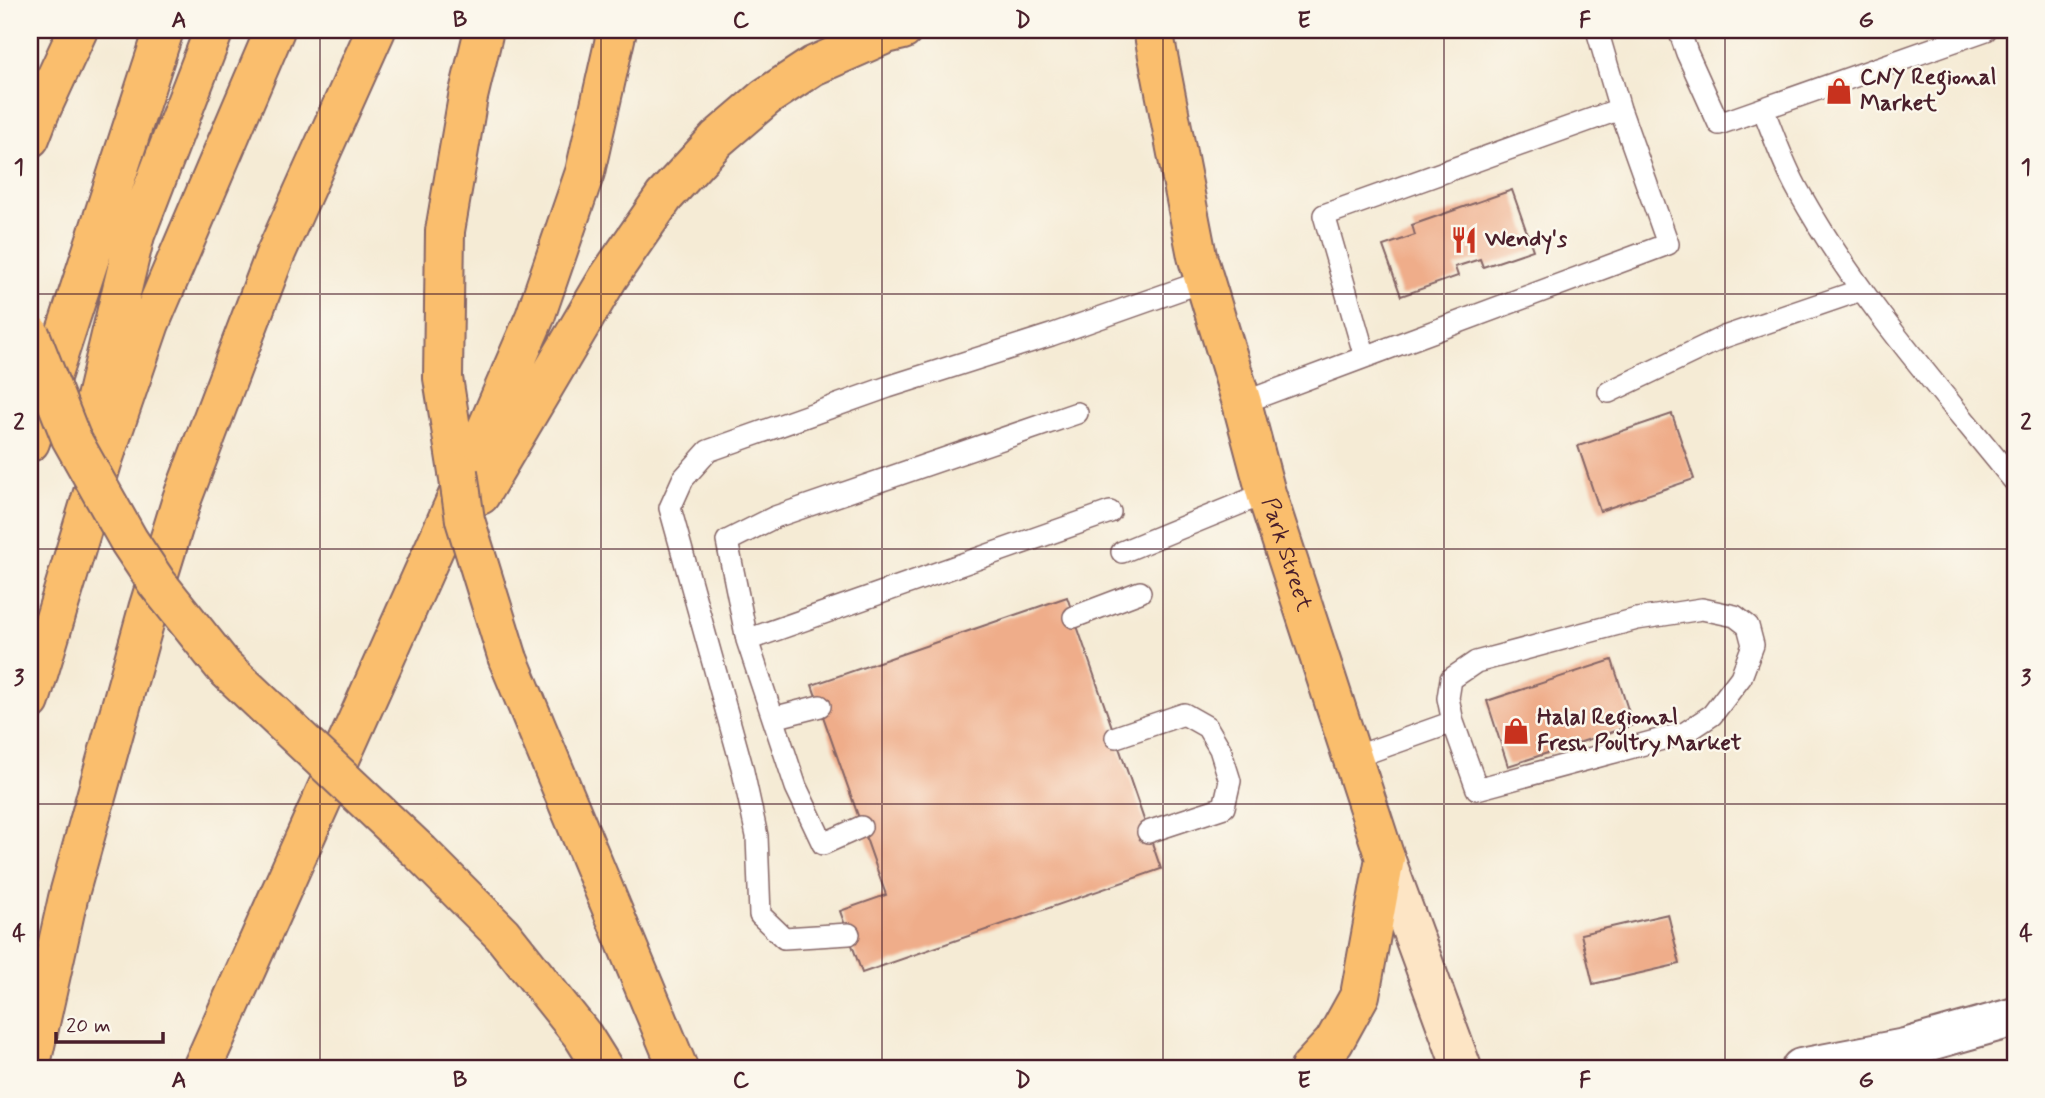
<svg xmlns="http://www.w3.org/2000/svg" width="2045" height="1098" font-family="Mynerve,sans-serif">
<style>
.building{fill:#efad8a}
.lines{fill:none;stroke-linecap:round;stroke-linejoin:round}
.service-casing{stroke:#866666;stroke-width:24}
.tertiary-casing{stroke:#866666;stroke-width:42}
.secondary-casing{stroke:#866666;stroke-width:42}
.primary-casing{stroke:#866666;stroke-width:42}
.motorway-casing{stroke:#866666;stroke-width:42}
.service{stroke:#fff;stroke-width:21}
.tertiary{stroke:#fff;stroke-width:38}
.secondary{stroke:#fde5c5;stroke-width:38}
.primary{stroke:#fabe6d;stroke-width:38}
.motorway{stroke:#fabe6d;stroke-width:38}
.motorway-bridge-casing{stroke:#866666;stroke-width:42;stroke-linecap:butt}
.motorway-bridge{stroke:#fabe6d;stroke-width:38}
.grid{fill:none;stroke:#4a1f2b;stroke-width:2;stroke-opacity:0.55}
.labels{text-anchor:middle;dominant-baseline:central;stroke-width:5;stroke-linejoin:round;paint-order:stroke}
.poi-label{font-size:23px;font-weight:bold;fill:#4a1f2b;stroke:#fbf7ec;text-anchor:start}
.street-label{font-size:23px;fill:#4a1f2b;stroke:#fbf7ec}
.neatline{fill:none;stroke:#4a1f2b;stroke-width:2.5}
.grid-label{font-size:23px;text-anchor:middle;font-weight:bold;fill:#4a1f2b}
</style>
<rect width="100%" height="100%" fill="#fbf7ec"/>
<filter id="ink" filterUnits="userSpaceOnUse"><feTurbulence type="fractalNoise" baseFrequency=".0143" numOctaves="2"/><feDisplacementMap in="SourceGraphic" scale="14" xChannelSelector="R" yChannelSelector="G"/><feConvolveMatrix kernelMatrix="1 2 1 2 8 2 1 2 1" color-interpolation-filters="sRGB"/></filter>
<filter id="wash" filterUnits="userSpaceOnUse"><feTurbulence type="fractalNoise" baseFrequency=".00686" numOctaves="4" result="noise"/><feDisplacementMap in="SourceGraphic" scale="28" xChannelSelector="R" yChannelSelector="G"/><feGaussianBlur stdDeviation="1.57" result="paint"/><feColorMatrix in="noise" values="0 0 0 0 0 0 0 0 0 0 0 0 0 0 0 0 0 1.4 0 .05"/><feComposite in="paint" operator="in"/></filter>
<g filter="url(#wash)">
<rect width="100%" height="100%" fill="#f5ebd5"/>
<g id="blocks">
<path class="building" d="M1512,190l21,60 -50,17 -3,-8 -25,8 3,9 -57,20 -18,-50 32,-11 -3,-10z
M1672,414l22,65 -94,32 -22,-65z
M1067,597l94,272 -299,104 -22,-62 46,-16 -74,-210z
M1612,660l21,65 -125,41 -21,-65z
M1668,914l12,50 -87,20 -12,-50z"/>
</g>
</g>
<g filter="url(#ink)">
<use href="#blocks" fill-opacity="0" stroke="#866666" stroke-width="2"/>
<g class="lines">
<defs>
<path id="service" d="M1597,30l23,79 48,135 -303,113 -41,-142 296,-106
M1679,30l8,23 32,71 267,-94
M1763,109c11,27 21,57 36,83 59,106 140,196 216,290
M1609,392l115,-55 137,-47
M1242,403l123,-46
M1122,552l144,-59
M1074,617l66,-25
M747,640l363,-128
M773,718l47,-12
M1116,737l68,-23 23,13 13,22 10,32 -6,26 -76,25
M1352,758l101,-36 -5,-24 3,-19 25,-17 161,-43 65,-10 33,7 13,10 5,19 -12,32 -29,38 -27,18 -208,56 -24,-67
M861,827l-38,17 -27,-57 -49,-147 -20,-99 48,-24 302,-104
M849,934l-65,4 -24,-23 -3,-79 -15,-69 -72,-259 13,-29 25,-28 180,-64 163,-52 153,-54"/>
<path id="tertiary" d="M1801,1068l104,-20 110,-31"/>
<path id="secondary" d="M1385,858l77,210"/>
<g id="primary">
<path id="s1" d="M1153,30l44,226 45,147 24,90 119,365 -25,137 -26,47 -24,26"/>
</g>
<path id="motorway" d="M30,138l10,-26 38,-82
M30,442l134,-412
M84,448l51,-213 79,-205
M458,472l-15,-94 2,-147 23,-134 16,-67
M480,495l128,-217 56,-81 53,-58 49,-42 47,-31 73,-32 17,-4
M508,659l170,409
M30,701l72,-238 48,-140 125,-293
M421,853l81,81 81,102 20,32
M30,1068l38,-170 80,-289 34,-110 93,-244 101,-225
M202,1068l253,-566 80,-185 50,-145 32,-142"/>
</defs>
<use href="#service" class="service-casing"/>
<use href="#tertiary" class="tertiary-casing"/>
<use href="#secondary" class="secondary-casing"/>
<use href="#primary" class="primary-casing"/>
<use href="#motorway" class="motorway-casing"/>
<use href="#service" class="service"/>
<use href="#tertiary" class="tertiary"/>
<use href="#secondary" class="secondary"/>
<use href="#primary" class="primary"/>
<use href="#motorway" class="motorway"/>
<defs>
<path id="motorway-bridge" d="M30,334l41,104 58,103 28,42 67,84 197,186
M458,472l7,48 43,139"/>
</defs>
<use href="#motorway-bridge" class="motorway-bridge-casing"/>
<use href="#motorway-bridge" class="motorway-bridge"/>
</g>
</g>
<path class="grid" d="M320,30v1038M601,30v1038M882,30v1038M1163,30v1038M1444,30v1038M1725,30v1038M30,294h1985M30,549h1985M30,804h1985"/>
<defs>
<symbol id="shop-bare" viewBox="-9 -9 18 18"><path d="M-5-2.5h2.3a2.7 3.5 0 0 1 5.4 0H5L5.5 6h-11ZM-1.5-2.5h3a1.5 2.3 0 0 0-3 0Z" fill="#c8321e" stroke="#fbf7ec" stroke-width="2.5" paint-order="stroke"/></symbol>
<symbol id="restaurant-bare" viewBox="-9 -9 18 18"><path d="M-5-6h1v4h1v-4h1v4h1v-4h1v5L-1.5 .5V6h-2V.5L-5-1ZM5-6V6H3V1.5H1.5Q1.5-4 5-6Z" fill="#c8321e" stroke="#fbf7ec" stroke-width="2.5" paint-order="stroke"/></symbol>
</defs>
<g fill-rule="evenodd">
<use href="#shop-bare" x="1820" y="72" width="38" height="38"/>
<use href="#restaurant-bare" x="1445" y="221" width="38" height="38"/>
<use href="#shop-bare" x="1497" y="712" width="38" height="38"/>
</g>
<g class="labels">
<g class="poi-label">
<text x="1860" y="78">CNY Regional<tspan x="1860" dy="26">Market</tspan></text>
<text x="1485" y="240">Wendy's</text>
<text x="1537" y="718">Halal Regional<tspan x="1537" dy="26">Fresh Poultry Market</tspan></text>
</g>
<g class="street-label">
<text stroke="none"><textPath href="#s1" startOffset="542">Park Street</textPath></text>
</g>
</g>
<rect width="2045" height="1098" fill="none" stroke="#fbf7ec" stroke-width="77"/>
<path d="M56 1032v10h107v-10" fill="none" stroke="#4a1f2b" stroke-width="3.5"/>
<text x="66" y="1032" font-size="21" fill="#4a1f2b" stroke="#fbf7ec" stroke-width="5" paint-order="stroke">20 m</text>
<rect x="38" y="38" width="1969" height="1022" class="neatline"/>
<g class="grid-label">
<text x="179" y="27">A</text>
<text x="460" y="27">B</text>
<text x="741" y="27">C</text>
<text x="1023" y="27">D</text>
<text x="1304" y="27">E</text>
<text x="1585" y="27">F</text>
<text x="1866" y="27">G</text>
<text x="19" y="174">1</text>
<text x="2026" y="174">1</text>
<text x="19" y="429">2</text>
<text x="2026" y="429">2</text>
<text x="19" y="685">3</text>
<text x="2026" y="685">3</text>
<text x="19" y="940">4</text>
<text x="2026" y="940">4</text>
<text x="179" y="1087">A</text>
<text x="460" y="1087">B</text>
<text x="741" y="1087">C</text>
<text x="1023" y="1087">D</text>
<text x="1304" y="1087">E</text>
<text x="1585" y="1087">F</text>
<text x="1866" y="1087">G</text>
</g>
</svg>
